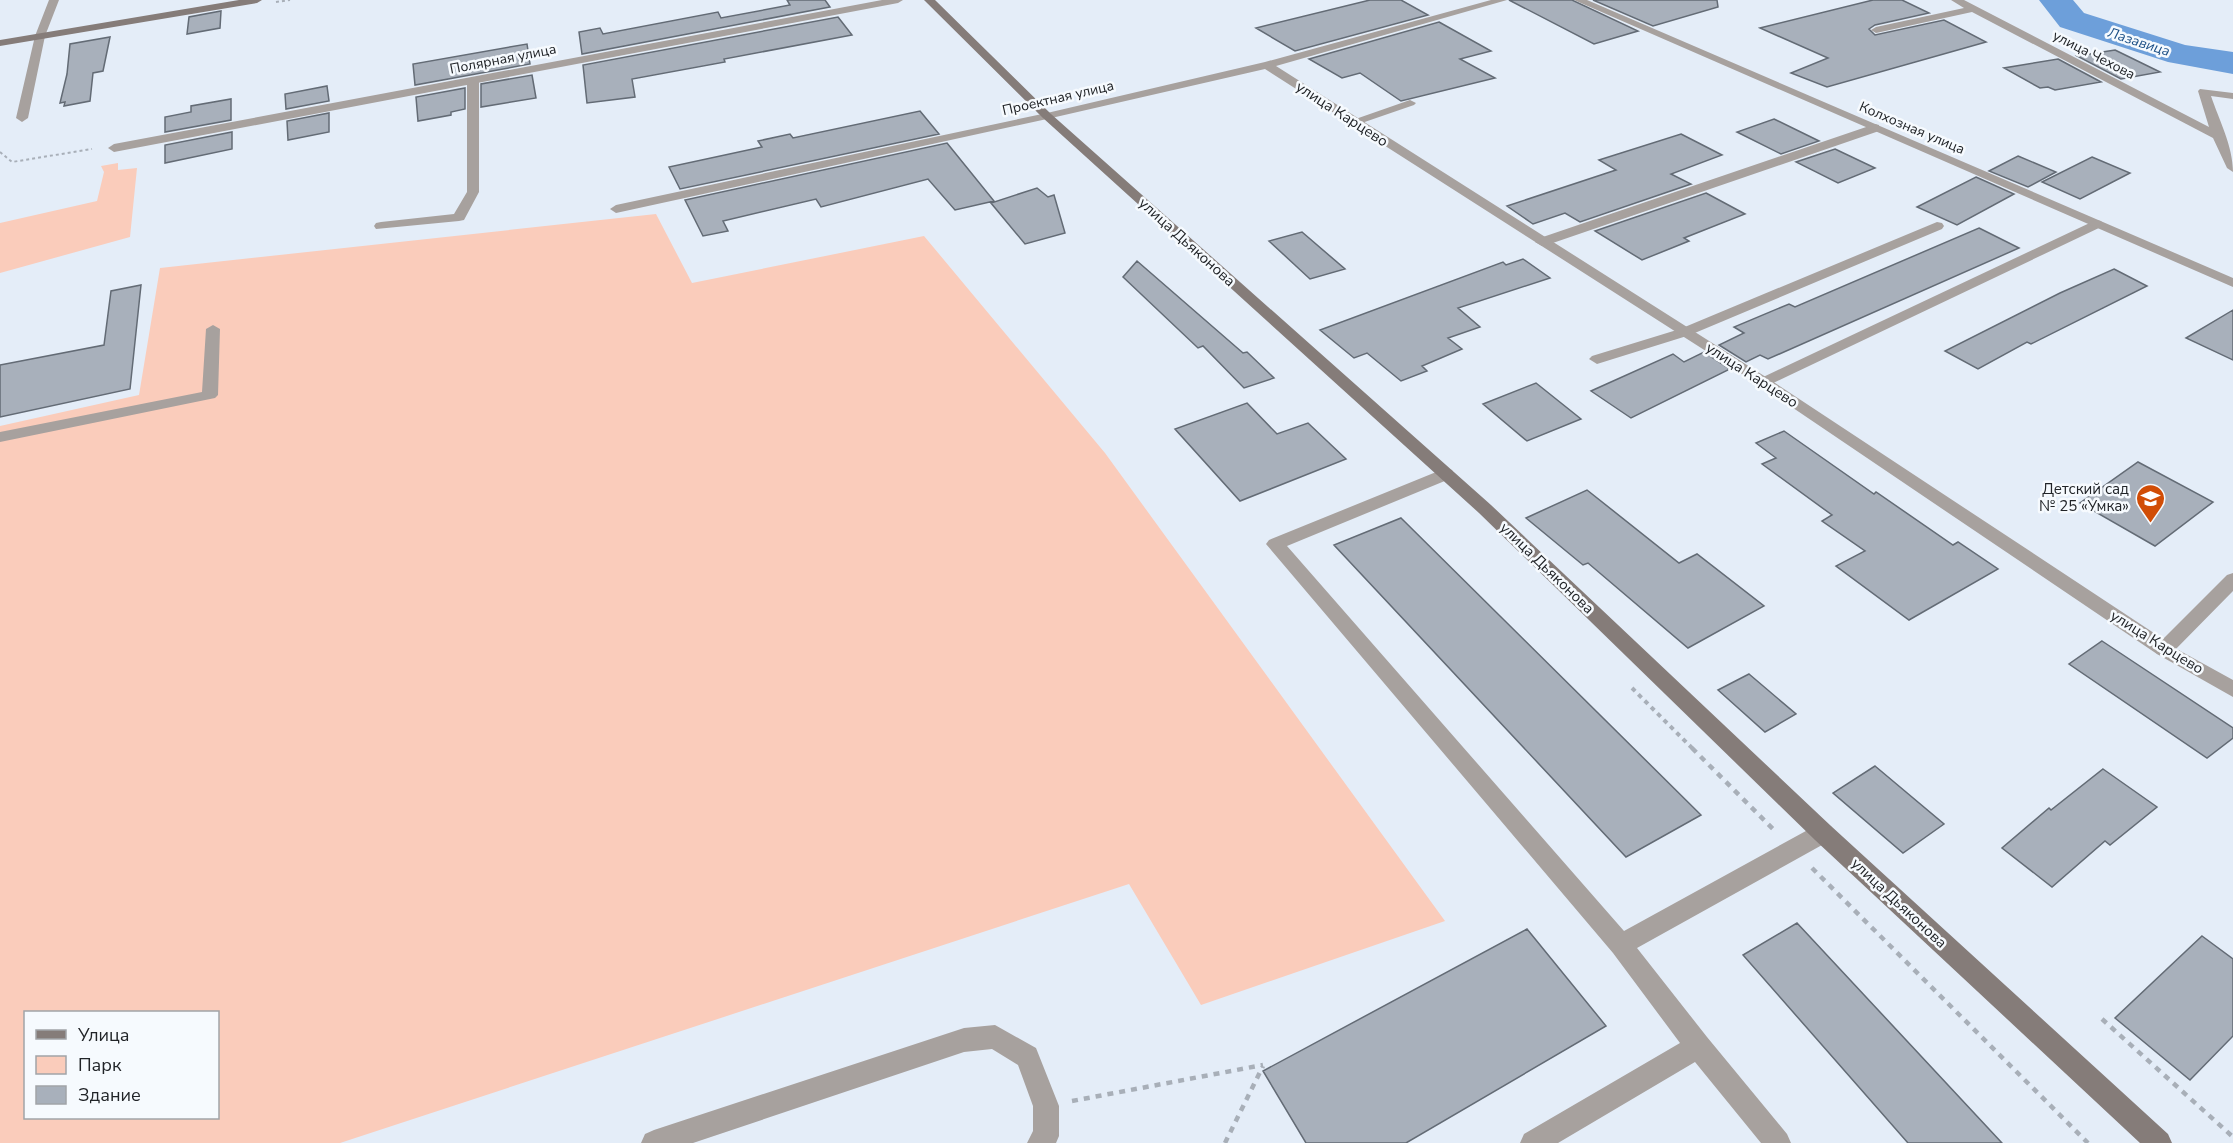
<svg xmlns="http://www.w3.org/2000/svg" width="2233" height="1143" font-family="'Nunito Sans',sans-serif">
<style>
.green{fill:#faccbb;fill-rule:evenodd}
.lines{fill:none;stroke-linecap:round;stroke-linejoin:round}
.river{fill:#6d9fda;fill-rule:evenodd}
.building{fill:#a8b0bb;stroke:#636b75;stroke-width:1.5}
.path-far2{stroke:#a8afb8;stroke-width:2;stroke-dasharray:3 3;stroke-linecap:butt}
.path-far1{stroke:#a8afb8;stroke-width:4;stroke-dasharray:4.5 4.5;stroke-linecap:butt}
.path{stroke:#a8afb8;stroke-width:4.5;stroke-dasharray:6 6;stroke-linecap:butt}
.lane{fill:#a7a19e;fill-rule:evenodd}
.street{fill:#a7a19e;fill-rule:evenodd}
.secondary{fill:#857c79;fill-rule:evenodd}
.labels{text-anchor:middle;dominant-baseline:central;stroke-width:5;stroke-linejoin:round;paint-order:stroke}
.far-water-label{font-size:14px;font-style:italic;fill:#1a4e85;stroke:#f6fafe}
.far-street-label{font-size:14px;fill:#212428;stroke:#f6fafe}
.street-label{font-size:15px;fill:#212428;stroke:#f6fafe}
.poi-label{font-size:15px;fill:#212428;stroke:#f6fafe;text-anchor:end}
</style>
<rect width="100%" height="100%" fill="#e4edf8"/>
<path class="green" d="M118,163v7l19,-2 -7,69 -130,36v-50l97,-22 7,-29 -3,-6z
M656,214l36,69 232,-47 181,217 340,468 -244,84 -72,-121 -789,259h-340v-717l139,-31 21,-127zM26,1012h192v106h-192z"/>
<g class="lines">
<path class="river" d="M2039,0h34l11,13 101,32 48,7v22l-65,-12 -108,-35z"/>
</g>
<path class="building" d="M787,0h38l5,7 -248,47 -3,-22 21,-4 3,6 115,-22 3,6 69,-13z
M1370,0h31l27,15 -133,36 -39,-23z
M1509,0h63l66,31 -44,13z
M1593,0h124l1,7 -65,19z
M1873,0h29l27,13 -54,12 -6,4 6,6 69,-15 42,22 -159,45 -36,-14 37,-15 -68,-30z
M221,11l-1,17 -33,6 2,-17z
M838,17l14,18 -128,24 1,3 -93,17 3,18 -48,6 -4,-38z
M1439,22l52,29 -31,8 35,19 -94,23 -41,-28 -18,5 -33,-19z
M110,37l-7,34 -10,2 -3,28 -26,5 1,-4 -5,1 7,-29 3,-30z
M527,44l3,20 -115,21 -2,-21z
M2115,50l45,22 -39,7 -44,-23z
M2058,59l43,23 -46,8 -7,-3 -8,1 -36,-20z
M532,75l4,23 -55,9v-23z
M327,86l2,15 -43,8 -1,-15z
M465,88v21l-14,3v3l-33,6 -2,-24z
M231,99v21l-66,12v-15l26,-5v-6z
M920,111l19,23 -259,55 -11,-22 93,-20 -4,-6 32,-7 3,4z
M329,113v19l-41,8 -1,-19z
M1774,119l45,22 -38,13 -44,-22z
M232,132v17l-67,14v-18z
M1681,134l41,21 -51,19 20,10 -111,38 -15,-9 -32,11 -26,-18 109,-36 -17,-10z
M947,143l47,58 -39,9 -27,-31 -107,28 -5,-8 -93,22 5,10 -25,5 -18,-36z
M1835,149l40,19 -37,15 -42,-21z
M2018,156l38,16 -28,15 -39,-16z
M2092,157l38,16 -50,26 -38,-17z
M1976,177l38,17 -57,31 -40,-18z
M1037,188l11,9 6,-2 11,38 -40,11 -34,-41z
M1706,193l39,21 -61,24 5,3 -47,19 -47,-29z
M1979,228l40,20 -251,111 -8,-4 -14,7 -27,-17 25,-12 -10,-6 55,-23 6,3z
M1302,232l43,37 -35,10 -41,-38z
M1523,259l27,19 -92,30 22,19 -32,11 14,11 -40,17 5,5 -26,10 -34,-28 -13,5 -34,-28 183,-68 3,3z
M1137,261l106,92 4,-1 27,26 -30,10 -41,-42 -5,2 -75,-71z
M2114,269l33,17 -116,58 -4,-2 -49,27 -33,-18 115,-58z
M141,285l-11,104 -130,28v-52l104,-20 7,-54z
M2233,310v50l-47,-22z
M1704,352l26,17 -99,49 -40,-27 82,-37 11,8z
M1536,383l45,36 -54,22 -44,-37z
M1247,403l30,31 31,-11 38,36 -106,42 -65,-72z
M1784,431l90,63 2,-2 77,53 5,-3 40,27 -89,51 -73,-54 29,-15 -43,-30 10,-6 -70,-51 14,-6 -20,-15z
M2138,462l75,40 -58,44 -75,-43z
M1587,490l92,73 18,-9 67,52 -76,42 -100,-85 -5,2 -57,-47z
M1401,518l300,297 -75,42 -292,-312z
M2102,641l131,87v10l-26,20 -138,-94z
M1749,674l47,40 -31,18 -47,-42z
M1875,766l69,58 -41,29 -70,-60z
M2103,769l54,38 -47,38 -5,-4 -53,46 -50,-39 47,-40 2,2z
M1797,923l205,220h-94l-165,-188z
M1527,929l79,97 -200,117h-100l-43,-72z
M2202,936l31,23v77l-43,44 -75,-62z"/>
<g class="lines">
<path class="path-far2" d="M276,2l14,-2
M0,152l12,10 80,-13"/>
<path class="path-far1" d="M1632,688l62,62"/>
<path class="path" d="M1692,748l83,83
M1812,868l276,275
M2102,1019l131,118
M1072,1101l191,-36
M1225,1143l38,-77"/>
<path class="lane" d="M473,77l6,3v112l-15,28 -5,1 -83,8 -2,-3 2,-3 5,-1 73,-8 13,-22v-112z
M1410,100l6,3 -2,2 -61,21 -6,-4z
M1875,124l4,1v6l-332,114 -5,1 -7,-4 2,-3z
M2096,220l5,1 2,3 -2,3 -332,158 -5,2 -8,-5 3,-3z
M1937,222l5,1 2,3 -2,3 -252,106 -93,29 -8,-5 3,-3 88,-27z
M1446,468l6,2 2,4 -2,4 -165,68 337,385 191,-105 8,-2 8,2 3,7 -3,7 -194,108 70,89 80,97 4,9h-30l-66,-81 -137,81h-38l4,-9 156,-91 -67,-90 -347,-409 3,-4z
M2164,642l69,38v17l-76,-43 -3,-5 3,-5z
M995,1025l41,23 23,58v30l-3,7h-29l6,-12v-25l-15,-41 -26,-16 -28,3 -271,91h-52l4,-9 9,-4 310,-102z"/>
<path class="street" d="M49,0h10l-14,36 -17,82 -6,4 -6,-4 19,-82z
M882,0h21l-5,3 -784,149 -6,-4 6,-4z
M1491,0h16l-231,66 493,313 394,260 64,-64 6,-2v18l-62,63 -7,2 -7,-2 -398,-269 -494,-316 -218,50 -431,94 -6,-4 6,-4 431,-92 218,-51z
M1574,0h13l646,278v9z
M1951,0h13l245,127 -11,-36 2,-2 33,4v6l-22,-3c8,24 22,50 22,76l-6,-4 -14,-30 -241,-126 -96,21 -5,-3 5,-3 88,-19z
M213,325l7,4 -2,66 -3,3 -215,44v-10l202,-40 4,-63z"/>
<path class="secondary" d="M239,0h23l-5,3 -257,43v-6z
M924,0h11l116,114 440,391 340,321 337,308 4,9h-32l-325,-303 -336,-327 -436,-395z"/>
</g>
<defs>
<symbol id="school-pin" viewBox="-11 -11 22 30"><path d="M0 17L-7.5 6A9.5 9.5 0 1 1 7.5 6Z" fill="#d14d06" stroke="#f6fafe"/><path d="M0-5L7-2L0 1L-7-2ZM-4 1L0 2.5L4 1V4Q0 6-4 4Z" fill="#fff"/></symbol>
</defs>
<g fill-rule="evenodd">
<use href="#school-pin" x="2134" y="482" width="33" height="45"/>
</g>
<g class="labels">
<g class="far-water-label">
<text transform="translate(2139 42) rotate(18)">Лазавица</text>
</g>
<g class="far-street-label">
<text transform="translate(2094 55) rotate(27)">улица Чехова</text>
<text transform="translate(503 59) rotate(-11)">Полярная улица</text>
<text transform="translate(1058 98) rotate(-13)">Проектная улица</text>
<text transform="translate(1912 128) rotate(23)">Колхозная улица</text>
</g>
<g class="street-label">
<text transform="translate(1342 114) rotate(33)">улица Карцево</text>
<text transform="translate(1187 242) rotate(42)">улица Дьяконова</text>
<text transform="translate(1752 375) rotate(33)">улица Карцево</text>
<text transform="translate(1547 568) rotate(44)">улица Дьяконова</text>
<text transform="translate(2157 642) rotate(32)">улица Карцево</text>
<text transform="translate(1899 903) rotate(43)">улица Дьяконова</text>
</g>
<g class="poi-label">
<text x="2129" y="489">Детский сад<tspan x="2129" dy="17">№ 25 «Умка»</tspan></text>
</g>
</g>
<rect x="24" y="1011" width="195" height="108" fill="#f6fafe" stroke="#a1a4a8" stroke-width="1.5"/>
<rect x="36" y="1030" width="30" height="9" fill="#857c79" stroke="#a1a4a8" stroke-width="1.5"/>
<text x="78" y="1041" font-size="18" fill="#212428">Улица</text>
<rect x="36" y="1056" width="30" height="18" fill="#faccbb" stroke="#a1a4a8" stroke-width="1.5"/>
<text x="78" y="1071" font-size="18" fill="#212428">Парк</text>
<rect x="36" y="1086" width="30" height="18" fill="#a8b0bb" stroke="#a1a4a8" stroke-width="1.5"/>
<text x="78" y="1101" font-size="18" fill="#212428">Здание</text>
</svg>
